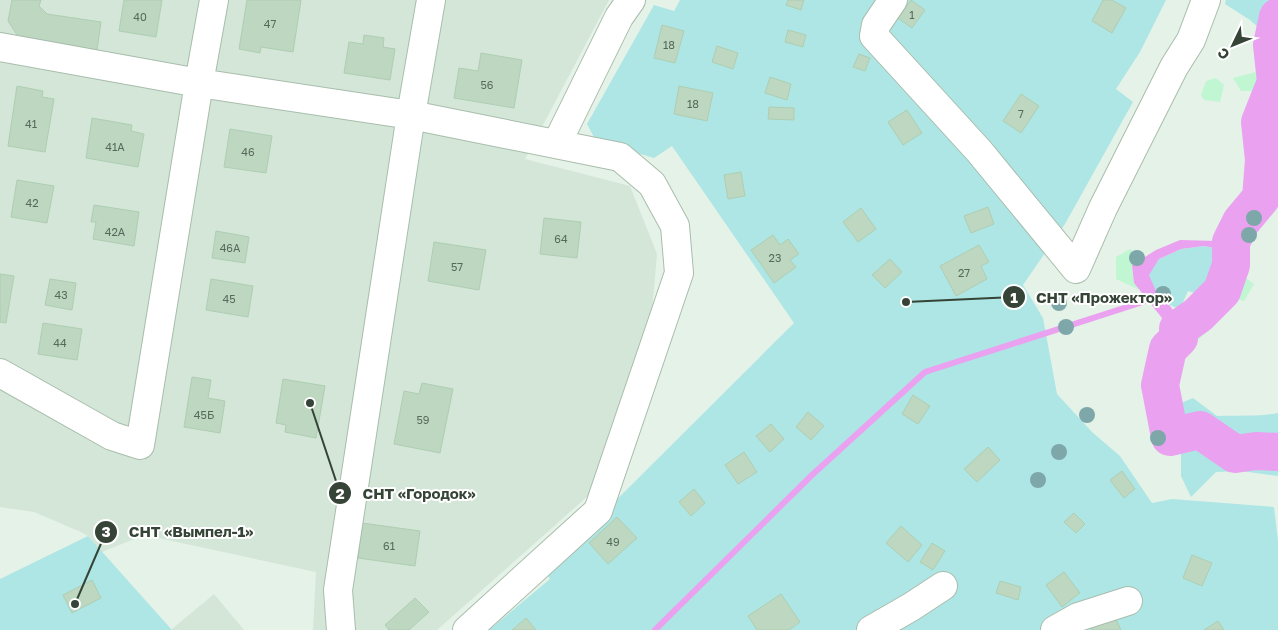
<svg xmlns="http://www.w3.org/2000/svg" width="1278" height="630" font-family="'Golos Text',sans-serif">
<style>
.residential{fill:#d3e6d7}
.green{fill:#aee6e5}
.sand{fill:#c0f7d2}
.water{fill:#eaa1ef;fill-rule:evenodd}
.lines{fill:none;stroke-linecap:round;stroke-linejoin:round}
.stream{stroke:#eaa1ef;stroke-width:6}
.river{stroke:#eaa1ef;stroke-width:38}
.building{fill:#bdd7c1;stroke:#aeceb2}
.minor-casing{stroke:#a8bdac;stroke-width:30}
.minor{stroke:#fff;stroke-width:28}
.tree{fill:#7ea7a9}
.labels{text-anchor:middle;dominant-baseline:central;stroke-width:4;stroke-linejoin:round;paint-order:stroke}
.number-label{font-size:11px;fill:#57695a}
.leader{fill:none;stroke:#354437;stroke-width:2}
.callout-dot{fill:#354437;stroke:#fff;stroke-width:2}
.mark-label{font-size:15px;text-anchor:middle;font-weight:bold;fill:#fff}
.callout-label{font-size:15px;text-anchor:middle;font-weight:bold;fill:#354437;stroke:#fff;stroke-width:4;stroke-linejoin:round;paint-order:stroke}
</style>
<rect width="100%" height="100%" fill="#e5f2e8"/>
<path class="residential" d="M0,0h609l-84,159 105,27 27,68 -5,57 -63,184 -152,135h-124l3,-58 -172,-37 -42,17 -14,-16 -7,-4 -47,-20 -34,-5z
M214,594l30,36h-72v-1z"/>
<path class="green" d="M680,0h486l-26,52 -24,37 17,13 -68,122 -42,61 20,33 14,76 35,38 28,24 32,47 20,-4 102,8 4,34v89h-789l61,-51 -5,-8 249,-248 -122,-177 -18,12 -58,-17 -9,-17 67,-119 20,6z
M1226,0h52v37l-17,-7 -11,-10 -25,-16z
M1278,101v102c-9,-20 -6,-38 -7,-58 -1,-9 -3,-19 -5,-28z
M1204,246l17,3 4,21 -7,1 -12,25 -18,-5 -8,18c-8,-2 -14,-7 -21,-10l-11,-24 11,-16 22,-10z
M1193,398l24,18c21,-1 41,1 61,-3v63l-37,-5 -25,1 -25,25 -10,-21v-41l-6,-20 6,-12z
M88,536l84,94h-172v-51z"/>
<path class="sand" d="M1271,65l-2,6 -5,9 -5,24 -1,-7 -5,-6h-12l-8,-13 31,-8z
M1216,78l8,7 -4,17 -16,-2 -3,-5 5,-14z
M1130,249l12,9 -10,7 2,18 6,7 -24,-11v-22z
M1238,272l16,12 -10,17 -15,-4z
M1208,317v14l-16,14 -11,-6 3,-9z"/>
<path class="water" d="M1278,41v60l-12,7 -7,-4 3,-10 -4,-10c14,-9 13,-23 14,-39z
M1241,222c-1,38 0,69 -33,95 -7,5 -16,9 -24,13l-4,11 -12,8 -3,-10 5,-11 -36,-45 -2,-18 24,-15 24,-10 38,1 7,-12zM1204,246l17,3 4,20 -7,2c-11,23 -14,32 -33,50l-8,-2c-5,-12 -6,-14 -18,-21l-10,-23 10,-16 22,-10z"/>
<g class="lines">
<path class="stream" d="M655,630l157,-155 113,-103 224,-72 7,3"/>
<path class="river" d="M1278,17l-6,28 4,37 -16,40 4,38 -3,38 -20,24 -10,20v23l-9,26 -24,24 -20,14 1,9 -11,11 -8,36 10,52 30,-7 35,24 21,-3 22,1"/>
</g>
<path class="building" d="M12,0h29l-2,6 8,8 54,8 -4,28 -78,-12 -11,-17z
M124,0h38l-6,37 -37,-6z
M247,0h54l-8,52 -32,-5 -1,6 -21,-4z
M788,0h16l-3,10 -15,-5z
M911,0l14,10 -13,18 -14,-10z
M1103,0h9l14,8 -14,25 -20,-12z
M662,25l22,6 -9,32 -21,-5z
M788,30l18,5 -3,12 -18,-5z
M364,35l20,3 -1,9 12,2 -5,31 -46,-7 5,-31 14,2z
M717,46l21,7 -5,16 -21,-7z
M481,53l41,7 -8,48 -60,-10 5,-30 19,3z
M859,54l11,4 -5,13 -12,-4z
M770,77l21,7 -4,16 -22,-7z
M17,86l26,5 -1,6 12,2 -9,53 -37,-6z
M679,86l34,7 -6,28 -33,-7z
M1021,94l18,12 -18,27 -18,-12z
M769,107l25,1v12l-26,-1z
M907,110l15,23 -19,12 -15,-23z
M92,118l40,7 -1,6 13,3 -6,33 -52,-9z
M230,129l42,7 -6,37 -42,-6z
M741,172l4,24 -17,3 -4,-24z
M17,180l37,6 -7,37 -36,-6z
M94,205l45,7 -5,34 -41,-7 3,-17h-5z
M988,207l6,17 -23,9 -7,-17z
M861,208l15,21 -18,13 -15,-20z
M544,218l37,4 -4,36 -37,-4z
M216,231l33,6 -4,26 -33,-5z
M773,235l7,10 8,-6 11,15 -9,6 6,7 -22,16 -23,-33z
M434,242l52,8 -7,40 -51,-9z
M979,245l10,17 -8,4 6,13 -31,17 -16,-30z
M890,259l12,13 -17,16 -13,-13z
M0,274l14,2 -8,47 -6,-1z
M50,279l26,4 -4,27 -27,-5z
M211,279l42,7 -5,31 -42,-7z
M43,323l39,6 -5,31 -39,-6z
M192,377l19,3 -3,18 17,3 -5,32 -36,-6z
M283,379l42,7 -9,52 -31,-6 1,-7 -10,-2z
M422,383l31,6 -13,64 -46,-9 10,-53 15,3z
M913,395l17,11 -12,18 -16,-10z
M808,412l16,14 -13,14 -15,-13z
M771,424l13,15 -14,13 -14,-16z
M988,447l12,13 -23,22 -13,-13z
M744,452l13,20 -19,12 -13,-19z
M1122,471l13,18 -11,9 -14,-18z
M694,489l11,14 -14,13 -12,-14z
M1074,513l11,11 -9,9 -12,-11z
M617,517l20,21 -29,26 -19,-21z
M362,523l58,8 -5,35 -57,-8z
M901,526l21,19 -14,17 -22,-19z
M932,543l13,8 -12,19 -13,-8z
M1192,555l20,8 -10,23 -19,-8z
M1064,572l16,21 -18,14 -16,-22z
M92,580l9,18 -29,15 -9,-18z
M1000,581l21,6 -3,13 -22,-7z
M781,594l19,28 -11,8h-32l-9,-14z
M415,598l14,14 -20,18h-20l-4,-5z
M1114,615l7,15h-29l-2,-4z
M526,618l10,12h-24z
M1218,621l6,9h-20z"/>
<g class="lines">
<defs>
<path id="minor" d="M214,0l-15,83 212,32 209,42 32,27 23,42 4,47 -81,238 -131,119
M893,0l-17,25 -2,11 105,115 97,118 27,-61 71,-141 17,-27 15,-40
M0,47l199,36 -59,362 -28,-9 -112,-63
M557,143l62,-126 12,-17
M341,630l-3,-40 73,-475 20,-115
M871,630l40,-23 32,-21
M1055,630l23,-13 50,-16"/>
</defs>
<use href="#minor" class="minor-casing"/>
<use href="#minor" class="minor"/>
</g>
<g class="tree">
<circle cx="1254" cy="218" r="8"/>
<circle cx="1249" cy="235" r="8"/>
<circle cx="1137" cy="258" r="8"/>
<circle cx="1163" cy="294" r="8"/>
<circle cx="1059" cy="303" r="8"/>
<circle cx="1066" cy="327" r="8"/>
<circle cx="1087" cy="415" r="8"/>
<circle cx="1158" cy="438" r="8"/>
<circle cx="1059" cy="452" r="8"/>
<circle cx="1038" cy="480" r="8"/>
</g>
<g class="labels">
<g class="number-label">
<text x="912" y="14">1</text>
<text x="140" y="16">40</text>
<text x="270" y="23">47</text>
<text x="669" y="44">18</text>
<text x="487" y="84">56</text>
<text x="693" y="103">18</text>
<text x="1021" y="113">7</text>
<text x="31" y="123">41</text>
<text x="115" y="146">41А</text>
<text x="248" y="151">46</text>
<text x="32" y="202">42</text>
<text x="115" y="231">42А</text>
<text x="561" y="238">64</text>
<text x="230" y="247">46А</text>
<text x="775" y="257">23</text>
<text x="457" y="266">57</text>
<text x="964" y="272">27</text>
<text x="61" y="294">43</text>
<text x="229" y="298">45</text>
<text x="60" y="342">44</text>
<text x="204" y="414">45Б</text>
<text x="423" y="419">59</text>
<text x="613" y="541">49</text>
<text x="389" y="545">61</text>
</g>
</g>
<path class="leader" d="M906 302L1014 297M310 403L340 493M75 604L106 532"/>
<g class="callout-dot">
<circle cx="906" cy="302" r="5"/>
<circle cx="310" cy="403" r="5"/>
<circle cx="75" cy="604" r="5"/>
<circle cx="1014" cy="297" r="12"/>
<circle cx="340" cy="493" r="12"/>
<circle cx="106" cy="532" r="12"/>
</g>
<g class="mark-label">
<text x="1014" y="303">1</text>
<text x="340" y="499">2</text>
<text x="106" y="537">3</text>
</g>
<g class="callout-label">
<text x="1104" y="303">СНТ «Прожектор»</text>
<text x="419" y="499">СНТ «Городок»</text>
<text x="191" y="537">СНТ «Вымпел-1»</text>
</g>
<g transform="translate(1233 45) rotate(227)" stroke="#ffffff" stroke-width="4" paint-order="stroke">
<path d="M0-4L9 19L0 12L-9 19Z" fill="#354437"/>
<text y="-8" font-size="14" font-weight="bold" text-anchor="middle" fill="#354437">С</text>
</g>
</svg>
